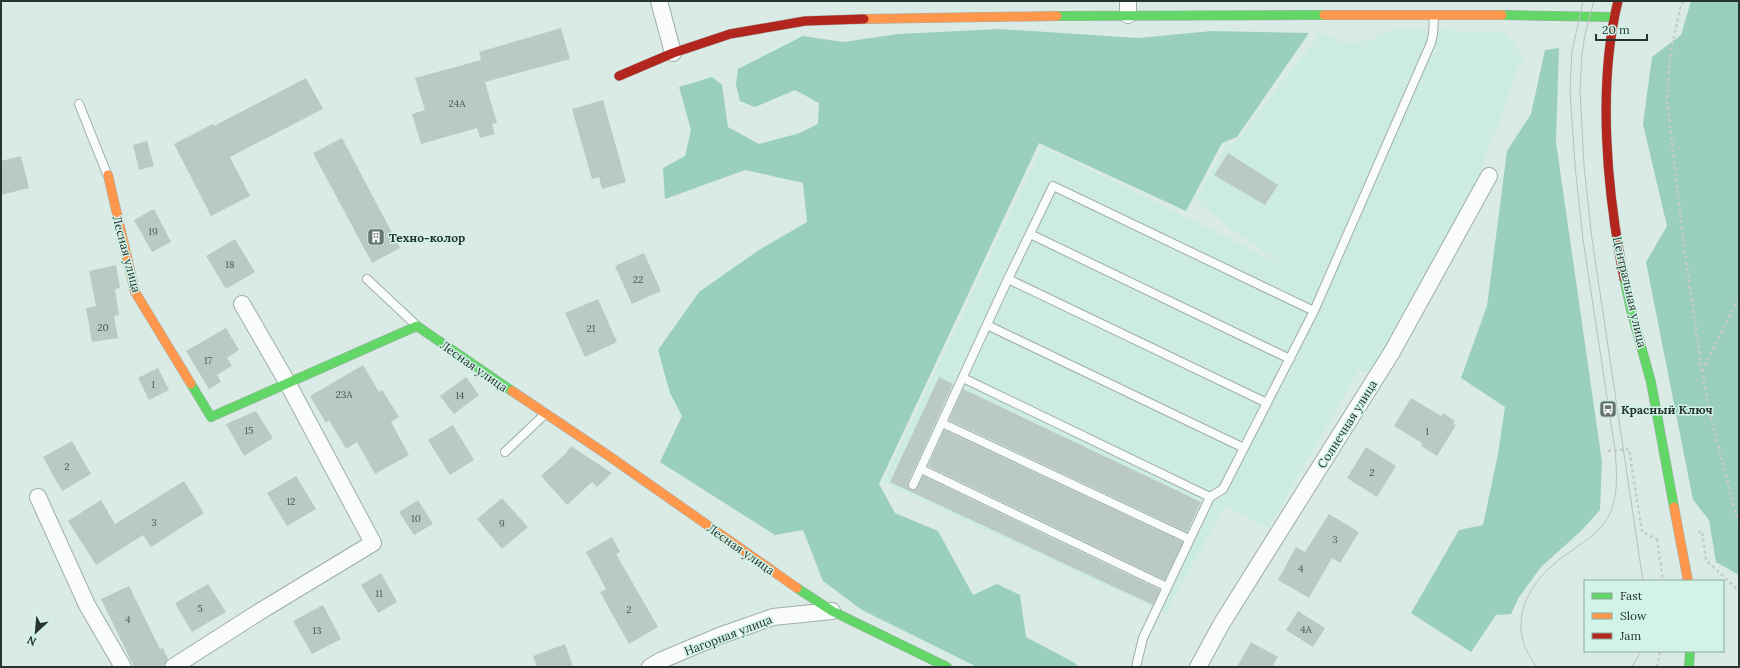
<svg xmlns="http://www.w3.org/2000/svg" width="1740" height="668" font-family="Lora,serif">
<style>
.built{fill:#cdece0}
.forest{fill:#9acfbd}
.building{fill:#bbc9c4}
.lines{fill:none;stroke-linecap:round;stroke-linejoin:round}
.lane-casing{stroke:#a0ada8;stroke-width:10}
.street-casing{stroke:#a0ada8;stroke-width:18}
.fast-casing{stroke:#a0ada8;stroke-width:10}
.slow-casing{stroke:#a0ada8;stroke-width:10}
.jam-casing{stroke:#a0ada8;stroke-width:10}
.path{stroke:#c5cbc9;stroke-width:2.5;stroke-dasharray:3 3;stroke-linecap:butt}
.lane{stroke:#f9fcfb;stroke-width:8}
.street{stroke:#f9fcfb;stroke-width:16}
.fast{stroke:#63d668;stroke-width:9}
.slow{stroke:#ff974d;stroke-width:9}
.jam{stroke:#b3261e;stroke-width:9}
.tram{stroke:#bbbfbd;stroke-width:1}
.labels{text-anchor:middle;dominant-baseline:central;stroke-width:3;stroke-linejoin:round;paint-order:stroke}
.number-label{font-size:10px;fill:#4c5954}
.poi-label{font-size:12px;font-weight:bold;fill:#27342f;stroke:#d2f3e7;text-anchor:start}
.street-label{font-size:12px;fill:#27342f;stroke:#d2f3e7}
</style>
<rect width="100%" height="100%" fill="#daebe5"/>
<path class="built" d="M1395,29l109,3 19,24 -45,123 -60,110 -49,85 -10,-4 -91,159 -43,-23 -59,107 -283,-131 159,-336 241,119 -51,-35 -37,-30 31,-54 12,-6 83,-108 22,11 28,-3 9,-7z"/>
<path class="forest" d="M1691,1h48v574l-23,-13 -7,-42 -16,-20 -47,-238 21,-36 -24,-102 9,-67 29,-22z
M999,29l139,9 74,-7 97,2 -72,104 -15,6 -36,68 -147,-68 -160,341 16,29 43,18 35,64 24,-11 23,11 6,42 49,26 3,4h-101l-115,-57 -39,-29 -20,-51 -28,5 -115,-73 22,-46 -12,-23 -12,-43 41,-58 60,-42 48,-28 -4,-39 -58,-13 -80,29 -2,-31 22,-12 6,-26 -12,-43 33,-10 10,8 6,42 31,17 41,-11 18,-9 1,-21 -24,-13 -40,17 -15,-6 -4,-16 2,-16 65,-33 40,6 55,-8z
M1559,48l-3,94 46,320 -2,48 -18,20 -41,37 -22,30 -8,17 -15,1 -25,37 -60,-39 48,-83 24,-5 15,-71 7,-47 -44,-29 26,-72 20,-155 24,-37 14,-64z"/>
<path class="building" d="M561,28l9,31 -85,23 12,41 -5,1 3,10 -15,4 -3,-10 -56,16 -9,-30 13,-4 -10,-32 66,-18 -2,-8z
M306,78l17,31 -93,48 20,39 -39,20 -37,-72 39,-20 1,2z
M603,100l23,82 -24,7 -3,-12 -7,2 -20,-70z
M342,138l58,110 -28,15 -59,-110z
M147,141l7,25 -15,4 -6,-25z
M1228,153l50,32 -13,20 -51,-30z
M21,156l8,32 -28,7v-34z
M154,209l17,33 -19,10 -18,-32z
M235,239l20,33 -29,17 -20,-33z
M644,253l17,38 -29,13 -17,-38z
M116,265l4,23 -5,1 4,26 -5,1 4,22 -26,4 -6,-34 10,-2 -7,-35z
M598,299l19,43 -32,15 -20,-44z
M226,328l13,22 -12,8 5,8 -15,9 4,7 -12,7 -23,-38z
M363,365l16,27 3,-2 17,27 -8,5 18,33 -34,19 -18,-32 -11,7 -17,-29 -3,3 -16,-27z
M158,368l11,22 -20,10 -11,-22z
M466,377l13,18 -25,19 -14,-18z
M939,377l14,7 -45,99 1,5 4,2 3,-1 7,-13 237,114 -7,15 -263,-123z
M963,389l238,113 -14,30 -238,-112z
M1411,398l30,18 2,-3 12,8 -2,3 3,1 -19,31 -16,-10 1,-3 -28,-17z
M256,411l17,27 -29,18 -18,-32z
M453,425l21,35 -24,15 -22,-35z
M944,430l239,112 -18,38 -237,-114z
M72,441l19,33 -29,17 -19,-34z
M571,446l41,27 -15,14 -5,-5 -25,23 -26,-29 24,-22z
M1366,447l30,19 -19,31 -30,-19z
M296,476l20,33 -29,17 -20,-33z
M184,481l20,32 -53,34 -8,-12 -47,30 -28,-44 33,-21 14,24z
M502,498l26,29 -26,22 -25,-30z
M418,500l15,24 -19,11 -15,-23z
M1329,514l30,18 -19,31 -8,-5 -23,40 -31,-18 18,-33 9,5z
M612,537l8,15 -4,2 42,73 -29,17 -29,-52 6,-3 -20,-37z
M381,573l16,29 -19,11 -17,-28z
M208,584l18,28 -34,20 -17,-29z
M129,586l31,63 3,-1 5,11 -4,6 -5,2h-25l-33,-68z
M323,605l18,34 -29,15 -19,-33z
M1298,611l27,17 -12,19 -27,-17z
M1251,642l27,15 -6,10h-35z
M565,644l8,23h-36l-4,-11z"/>
<g class="lines">
<defs>
<path id="lane" d="M79,104l28,70
M1030,234l260,125
M367,279l49,46
M1008,279l259,124
M987,325l257,123
M963,378l247,119
M942,423l247,116
M505,452l39,-37
M921,469l246,118
M913,485l95,-206 45,-93 261,125
M1136,667l7,-29 67,-141 13,-8 91,-178 117,-268 2,-9 1,-17"/>
<path id="street" d="M659,1l14,52
M1128,1v14
M38,497l49,108 36,62
M173,667l86,-55 114,-69 -86,-161 -45,-78
M650,667l12,-7 57,-24 54,-19 59,-6
M1198,667l24,-44 170,-271 97,-176"/>
<path id="fast" d="M1502,15l112,2
M1057,16l267,-1
M1624,278l7,32 20,72 23,125
M191,384l20,33 206,-91 95,65
M797,588l35,23 115,56
M1689,667l1,-16"/>
<path id="slow" d="M1324,15h178
M864,19l193,-3
M108,175l27,117 56,92
M512,391l97,65 188,132
M1674,507l14,74"/>
<path id="jam" d="M1618,1c-21,85 -11,192 6,277
M619,76l54,-23 57,-19 75,-13 59,-2"/>
</defs>
<use href="#lane" class="lane-casing"/>
<use href="#street" class="street-casing"/>
<use href="#fast" class="fast-casing"/>
<use href="#slow" class="slow-casing"/>
<use href="#jam" class="jam-casing"/>
<path class="path" d="M1683,1l-3,8 -10,46 -3,45 17,146 18,126 9,47 28,106
M1702,371l37,-73
M1608,451l21,-2 13,83 15,7
M1698,532l4,-1 4,29 33,31
M1657,539l6,42
M1657,667l3,-16"/>
<use href="#lane" class="lane"/>
<use href="#street" class="street"/>
<use href="#fast" class="fast"/>
<use href="#slow" class="slow"/>
<use href="#jam" class="jam"/>
<path class="tram" d="M1594,1l-9,33 -3,20 -2,36 4,76 8,73 51,342
M1537,667c-33,-42 -11,-83 27,-111 14,-11 34,-21 43,-37 12,-21 10,-46 8,-69l-32,-211 -8,-73 -5,-76 2,-38 11,-51
M1632,667l9,-16"/>
</g>
<defs>
<symbol id="building-square" viewBox="-11 -11 22 22"><rect x="-9" y="-9" width="18" height="18" rx="4" fill="#66746f" stroke="#d2f3e7"/><path d="M-4-6H4V6H1V3H-1V6H-4ZM-2.5-4.3h1.7v1.8h-1.7ZM.8-4.3h1.7v1.8H.8ZM-2.5-1h1.7V.8h-1.7ZM.8-1h1.7V.8H.8Z" fill="#fff"/></symbol>
<symbol id="bus-square" viewBox="-11 -11 22 22"><rect x="-9" y="-9" width="18" height="18" rx="4" fill="#66746f" stroke="#d2f3e7"/><path d="M-5-6H5V4H4V6H2V4H-2V6H-4V4H-5ZM-3.5-4V0h7V-4ZM-3.5 1.2v1.5H-2V1.2ZM2 1.2v1.5H3.5V1.2Z" fill="#fff"/></symbol>
</defs>
<g fill-rule="evenodd">
<use href="#building-square" x="366" y="227" width="20" height="20"/>
<use href="#bus-square" x="1598" y="399" width="20" height="20"/>
</g>
<g class="labels">
<g class="number-label">
<text x="457" y="103">24А</text>
<text x="153" y="231">19</text>
<text x="230" y="264">18</text>
<text x="638" y="279">22</text>
<text x="103" y="327">20</text>
<text x="591" y="328">21</text>
<text x="208" y="360">17</text>
<text x="153" y="384">1</text>
<text x="344" y="394">23А</text>
<text x="460" y="395">14</text>
<text x="249" y="430">15</text>
<text x="1427" y="431">1</text>
<text x="67" y="466">2</text>
<text x="1372" y="472">2</text>
<text x="291" y="501">12</text>
<text x="416" y="518">10</text>
<text x="154" y="522">3</text>
<text x="502" y="523">9</text>
<text x="1335" y="539">3</text>
<text x="1301" y="568">4</text>
<text x="379" y="593">11</text>
<text x="200" y="608">5</text>
<text x="629" y="609">2</text>
<text x="128" y="619">4</text>
<text x="1306" y="629">4А</text>
<text x="317" y="630">13</text>
</g>
<g class="poi-label">
<text x="389" y="237">Техно-колор</text>
<text x="1621" y="409">Красный Ключ</text>
</g>
<g class="street-label">
<text transform="translate(127 254) rotate(75)">Лесная улица</text>
<text transform="translate(1630 292) rotate(77)">Центральная улица</text>
<text transform="translate(474 366) rotate(35)">Лесная улица</text>
<text transform="translate(1347 424) rotate(-58)">Солнечная улица</text>
<text transform="translate(741 549) rotate(35)">Лесная улица</text>
<text transform="translate(728 635) rotate(-21)">Нагорная улица</text>
</g>
</g>
<rect width="1740" height="668" fill="none" stroke="#27342f" stroke-width="4"/>
<rect x="1584" y="580" width="140" height="72" fill="#d2f3e7" stroke="#8ea79d"/>
<rect x="1592" y="593" width="20" height="6" fill="#63d668" stroke="#8ea79d"/>
<text x="1620" y="600" font-size="12" fill="#27342f">Fast</text>
<rect x="1592" y="613" width="20" height="6" fill="#ff974d" stroke="#8ea79d"/>
<text x="1620" y="620" font-size="12" fill="#27342f">Slow</text>
<rect x="1592" y="633" width="20" height="6" fill="#b3261e" stroke="#8ea79d"/>
<text x="1620" y="640" font-size="12" fill="#27342f">Jam</text>
<g transform="translate(36 632) rotate(206)" stroke="#d2f3e7" stroke-width="3" paint-order="stroke">
<path d="M0-3L7 15L0 10L-7 15Z" fill="#27342f"/>
<text y="-6" font-size="11" font-weight="bold" text-anchor="middle" fill="#27342f">N</text>
</g>
<path d="M1596 34v6h51v-6" fill="none" stroke="#27342f" stroke-width="2"/>
<text x="1602" y="34" font-size="12" fill="#27342f" stroke="#d2f3e7" stroke-width="3" paint-order="stroke">20 m</text>
</svg>
